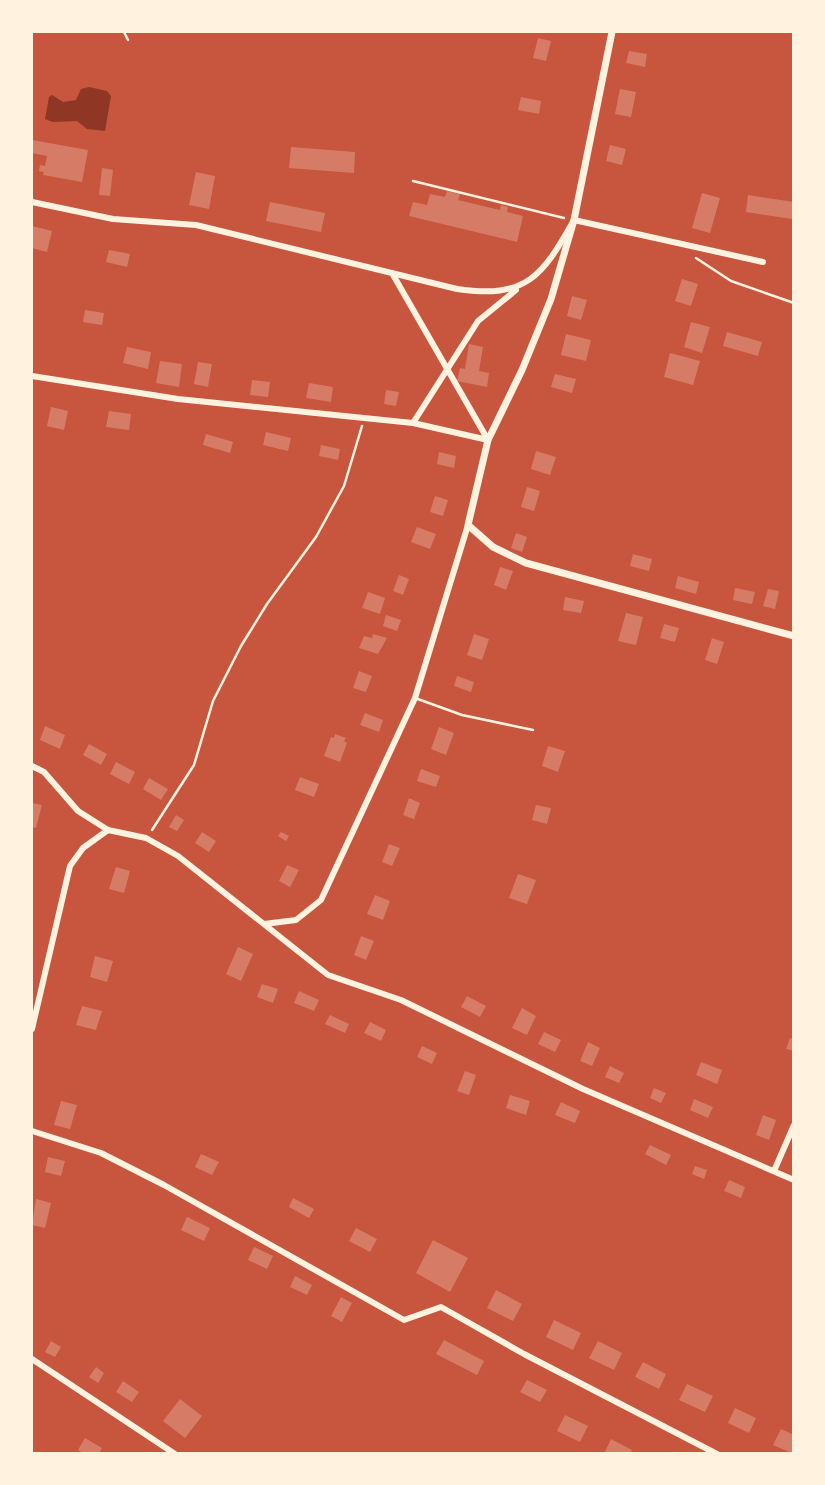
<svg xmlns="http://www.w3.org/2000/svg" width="825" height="1485" font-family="'Sofia Sans Condensed',sans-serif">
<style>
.water{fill:#8f3625}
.building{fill:#d67c66}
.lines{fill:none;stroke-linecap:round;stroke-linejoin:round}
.path{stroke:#fff3e0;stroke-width:2.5}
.service{stroke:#fff3e0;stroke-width:2.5}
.minor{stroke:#fff3e0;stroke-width:6}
.tertiary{stroke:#fff3e0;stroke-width:7}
</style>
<rect width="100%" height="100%" fill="#c8553d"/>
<path class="water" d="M89,87l18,4 4,5 -6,35 -18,-2 -10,-8 -24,1 -8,-3 4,-22 3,-2 11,7 13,-2 5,-11z"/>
<path class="building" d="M538,38l13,3 -5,20 -13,-3z
M629,51l18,3 -2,13 -19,-4z
M620,89l16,3 -5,25 -16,-3z
M521,97l20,4 -2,13 -21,-4z
M32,140l56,10 -6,32 -39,-7 1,-3 -5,-1 1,-6 5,1 2,-10 -15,-3z
M610,145l16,4 -4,16 -16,-4z
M291,147l64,5 -1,21 -65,-5z
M102,168l11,2 -3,26 -11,-1z
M196,172l19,4 -6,33 -20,-4z
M447,191l13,3 -2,6 42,10 1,-5 7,2 -1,5 16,4 -6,26 -108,-26 4,-14 14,3 3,-11 15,3z
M702,193l18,5 -10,35 -18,-5z
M748,195l46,7 -2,17 -46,-7z
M270,202l55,11 -4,19 -55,-11z
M32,226l20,5 -5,21 -15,-4z
M109,250l21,4 -3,13 -21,-5z
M682,279l16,5 -7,22 -16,-5z
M572,296l15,4 -6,20 -14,-4z
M85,310l19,3 -2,12 -19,-3z
M691,322l19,5 -8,26 -18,-6z
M727,332l35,10 -4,14 -35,-10z
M566,334l25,6 -5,21 -25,-6z
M469,344l14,3 -4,24 10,2 -2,14 -30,-6 3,-13 5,1z
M127,347l24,5 -3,17 -25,-6z
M670,353l30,8 -7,24 -29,-8z
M160,361l22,3 -3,23 -23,-4z
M198,362l14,2 -4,23 -14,-3z
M555,374l21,5 -4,14 -21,-6z
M252,380l18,2 -2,15 -18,-2z
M309,383l24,4 -2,15 -25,-4z
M386,390l13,2 -3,14 -12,-2z
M51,407l17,4 -4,19 -17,-4z
M109,411l22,3 -2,16 -23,-3z
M266,432l25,6 -3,13 -25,-6z
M206,434l27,8 -3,11 -27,-8z
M321,445l19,4 -2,11 -19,-4z
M536,451l20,6 -6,18 -19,-6z
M439,452l17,4 -2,12 -17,-4z
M527,487l13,4 -6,20 -13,-4z
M435,496l13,4 -5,16 -13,-4z
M417,527l19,7 -6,15 -19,-7z
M516,533l11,4 -5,15 -11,-4z
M633,554l19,5 -3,12 -19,-5z
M500,567l13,4 -7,19 -12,-5z
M399,575l10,4 -6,16 -10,-4z
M678,576l21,6 -3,12 -21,-6z
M735,588l20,4 -3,12 -19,-4z
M768,589l11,2 -4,18 -12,-3z
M368,592l17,6 -5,16 -18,-6z
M565,597l19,4 -3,12 -18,-3z
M626,613l17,4 -7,28 -18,-4z
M386,615l15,5 -4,11 -14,-5z
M664,624l15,4 -4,14 -15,-4z
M373,634l14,4 -9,16 -19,-6 5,-12 8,2z
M474,634l15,5 -7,21 -15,-5z
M712,638l12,4 -7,22 -12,-4z
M359,671l13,5 -6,16 -13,-4z
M457,676l17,6 -3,10 -17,-6z
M365,713l18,7 -4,12 -19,-7z
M45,726l20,9 -5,14 -20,-9z
M439,727l15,6 -8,22 -15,-6z
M335,734l11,4 -2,3 3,2 -7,19 -16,-6 7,-19 3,1z
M89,744l18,10 -6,11 -18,-10z
M548,746l17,5 -7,21 -16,-6z
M116,762l19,10 -6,12 -19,-10z
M421,769l19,7 -4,11 -19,-6z
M300,777l19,7 -5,13 -19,-7z
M149,778l19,11 -7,11 -18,-11z
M409,798l11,5 -6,16 -11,-4z
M32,803l10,2 -6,23 -4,-1z
M536,805l15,3 -4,16 -15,-4z
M176,815l8,5 -7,11 -8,-4z
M202,832l14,9 -7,11 -14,-9z
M281,832l8,4 -3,5 -8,-5z
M389,844l11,4 -8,18 -10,-4z
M287,865l12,5 -9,17 -11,-6z
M116,867l14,4 -6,22 -15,-4z
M518,874l18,6 -9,24 -18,-6z
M375,895l15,6 -7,19 -16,-6z
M361,936l13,5 -8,19 -12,-5z
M238,947l15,7 -12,27 -15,-7z
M95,956l18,5 -6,21 -17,-5z
M262,984l16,5 -5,14 -16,-6z
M299,991l20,9 -5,11 -20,-8z
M467,996l19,10 -6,11 -19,-10z
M82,1006l20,5 -6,19 -20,-5z
M522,1008l14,8 -9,19 -15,-7z
M330,1015l19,9 -4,9 -20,-9z
M370,1022l16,8 -5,11 -17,-8z
M544,1032l17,8 -6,12 -17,-8z
M790,1038l4,1v12l-8,-2z
M588,1042l12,6 -8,18 -12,-5z
M422,1046l15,7 -5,11 -15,-7z
M701,1062l21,8 -5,14 -21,-9z
M610,1066l14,7 -5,10 -14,-6z
M465,1071l11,4 -7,20 -12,-4z
M654,1088l12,5 -5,10 -11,-5z
M510,1095l20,6 -4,14 -20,-7z
M694,1099l19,8 -5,11 -18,-8z
M61,1101l16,4 -7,24 -16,-4z
M561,1102l19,9 -5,12 -20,-8z
M763,1115l13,5 -7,20 -13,-5z
M650,1145l21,10 -5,10 -21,-11z
M201,1154l18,8 -7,13 -17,-8z
M48,1157l17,4 -4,15 -16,-4z
M695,1166l12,4 -3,9 -12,-5z
M729,1180l16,7 -4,11 -17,-7z
M293,1198l21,11 -5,9 -20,-11z
M36,1199l15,4 -6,25 -13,-3z
M187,1217l23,11 -6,13 -23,-11z
M356,1228l21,11 -7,13 -21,-11z
M433,1240l35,18 -18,34 -34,-19z
M254,1247l19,9 -6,13 -19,-9z
M295,1276l17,9 -5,10 -17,-8z
M496,1290l26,14 -9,17 -26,-13z
M341,1297l11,6 -10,19 -11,-6z
M554,1320l27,13 -8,17 -27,-13z
M444,1340l40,21 -7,14 -41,-21z
M51,1341l10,6 -6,10 -10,-5z
M598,1341l24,12 -8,17 -25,-12z
M643,1362l23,12 -7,15 -24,-12z
M96,1367l8,6 -6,10 -9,-6z
M527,1380l20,10 -7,12 -20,-10z
M123,1381l16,11 -7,10 -16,-10z
M687,1384l26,12 -8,16 -26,-12z
M180,1399l22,17 -17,22 -22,-17z
M735,1408l21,10 -7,15 -21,-10z
M565,1415l23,11 -8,16 -23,-11z
M781,1429l13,6v19l-21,-9z
M85,1438l17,10 -3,6h-14l-7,-4z
M611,1439l21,11 -2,4h-26z"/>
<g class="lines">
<path class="path" d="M124,32l4,8
M413,181l151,37
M696,258l35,23 63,22
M152,830l42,-65 19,-64 28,-55 26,-42 49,-67 28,-51 18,-60"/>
<path class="service" d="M415,698l47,17 71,15"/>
<path class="minor" d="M32,202l81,17 83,6 261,64c69,10 85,-12 117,-69l189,42
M392,273l96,167
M32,376l146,23 235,24 75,17
M413,423l65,-102 38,-31
M32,766l12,6 34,39 30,19 38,8 32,18 150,119 73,25 182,89 211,91
M264,924l32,-4 25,-20 94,-202 53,-173
M32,1029l38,-163 13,-18 25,-18
M32,1131l69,22 63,32 240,135 37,-13 83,47 193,100
M774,1171l20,-46
M32,1359l143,95"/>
<path class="tertiary" d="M612,32l-38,188 -23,79 -29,71 -34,70 -20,85 25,22 33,16 268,73"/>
</g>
<rect width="825" height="1485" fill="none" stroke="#fff3e0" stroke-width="66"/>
</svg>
